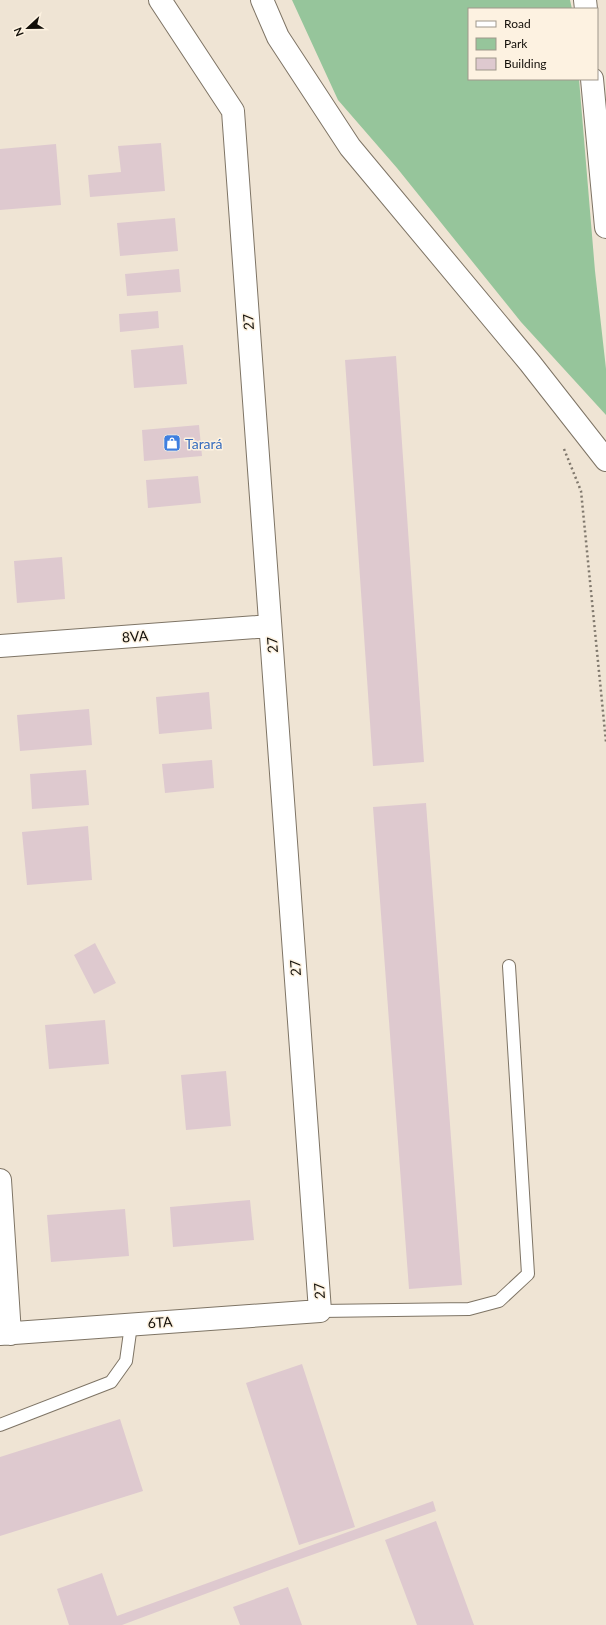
<svg xmlns="http://www.w3.org/2000/svg" width="606" height="1625" font-family="Lato,sans-serif">
<style>
.green{fill:#96c59b}
.building{fill:#dec9cf}
.lines{fill:none;stroke-linecap:round;stroke-linejoin:round}
.service-casing{stroke:#7e7465;stroke-width:14}
.minor-casing{stroke:#7e7465;stroke-width:24}
.trunk-casing{stroke:#7e7465;stroke-width:24}
.path{stroke:#7f776c;stroke-width:2.5;stroke-dasharray:2 3;stroke-linecap:butt}
.service{stroke:#fff;stroke-width:12}
.minor{stroke:#fff;stroke-width:22}
.trunk{stroke:#fff;stroke-width:22}
.labels{text-anchor:middle;dominant-baseline:central;stroke-width:3;stroke-linejoin:round;paint-order:stroke}
.street-label{font-size:14px;fill:#130f09;stroke:#fdf2e1}
.shop-label{font-size:14px;fill:#366cbe;stroke:#fdf2e1;text-anchor:start}
</style>
<rect width="100%" height="100%" fill="#efe4d4"/>
<path class="green" d="M292,0h278l2,9h-103v70h110l16,192 11,98v46l-85,-93 -124,-154 -59,-68z"/>
<path class="building" d="M161,143l4,48 -75,6 -2,-22 33,-3 -3,-26z
M56,144l5,61 -61,5v-61z
M175,218l3,33 -58,5 -3,-33z
M179,269l2,23 -54,4 -2,-22z
M158,311l1,17 -39,4 -1,-18z
M183,345l4,39 -53,4 -3,-38z
M396,356l28,406 -51,4 -28,-406z
M199,425l3,31 -58,5 -2,-31z
M198,476l3,27 -53,5 -2,-28z
M62,557l3,42 -48,4 -3,-42z
M209,692l3,37 -53,5 -3,-37z
M89,709l3,36 -72,6 -3,-36z
M212,760l2,28 -49,5 -3,-29z
M86,770l3,35 -57,4 -2,-35z
M426,803l36,482 -53,4 -36,-482z
M88,826l4,54 -65,5 -5,-53z
M95,943l21,40 -22,11 -20,-39z
M105,1020l4,44 -60,5 -4,-44z
M226,1071l5,55 -45,4 -5,-55z
M250,1200l4,40 -81,7 -3,-40z
M125,1209l4,47 -78,6 -4,-47z
M302,1364l53,163 -56,18 -53,-162z
M120,1419l23,72 -143,45v-79z
M433,1501l3,10 -164,58 -150,56h-53l-12,-36 45,-16 15,43z
M436,1521l38,104h-57l-32,-85z
M288,1587l14,38h-62l-7,-18z"/>
<g class="lines">
<defs>
<path id="service" d="M320,1311l149,-2 30,-8 29,-27 -19,-308
M0,1425l111,-43 15,-21 5,-36"/>
<path id="minor" d="M0,646l270,-20
M0,1180l10,154
M0,1334l320,-23 -87,-1200 -73,-111"/>
<path id="trunk" d="M262,0l16,37 72,110 180,216 76,97
M585,0l1,9
M592,79l14,148"/>
</defs>
<use href="#service" class="service-casing"/>
<use href="#minor" class="minor-casing"/>
<use href="#trunk" class="trunk-casing"/>
<path class="path" d="M564,449l17,42 25,251"/>
<use href="#service" class="service"/>
<use href="#minor" class="minor"/>
<use href="#trunk" class="trunk"/>
</g>
<defs>
<symbol id="shop-square" viewBox="-11 -11 22 22"><rect x="-9" y="-9" width="18" height="18" rx="4" fill="#3f7fe0" stroke="#fdf2e1"/><path d="M-5-2.5h2.3a2.7 3.5 0 0 1 5.4 0H5L5.5 6h-11ZM-1.5-2.5h3a1.5 2.3 0 0 0-3 0Z" fill="#fff"/></symbol>
</defs>
<g fill-rule="evenodd">
<use href="#shop-square" x="162" y="433" width="20" height="20"/>
</g>
<g class="labels">
<g class="street-label">
<text transform="translate(248 322) rotate(-94)">27</text>
<text transform="translate(135 636) rotate(-4)">8VA</text>
<text transform="translate(272 645) rotate(-94)">27</text>
<text transform="translate(295 968) rotate(-94)">27</text>
<text transform="translate(319 1291) rotate(-94)">27</text>
<text transform="translate(160 1322) rotate(-4)">6TA</text>
</g>
<g class="shop-label">
<text x="185" y="443">Tarará</text>
</g>
</g>
<rect x="468" y="8" width="130" height="72" fill="#fdf2e1" stroke="#9f978b"/>
<rect x="476" y="21" width="20" height="6" fill="#ffffff" stroke="#9f978b"/>
<text x="504" y="28" font-size="12" fill="#130f09">Road</text>
<rect x="476" y="38" width="20" height="12" fill="#96c59b" stroke="#9f978b"/>
<text x="504" y="48" font-size="12" fill="#130f09">Park</text>
<rect x="476" y="58" width="20" height="12" fill="#dec9cf" stroke="#9f978b"/>
<text x="504" y="68" font-size="12" fill="#130f09">Building</text>
<g transform="translate(28 28) rotate(248)" stroke="#fdf2e1" stroke-width="3" paint-order="stroke">
<path d="M0-3L7 15L0 10L-7 15Z" fill="#130f09"/>
<text y="-6" font-size="11" font-weight="bold" text-anchor="middle" fill="#130f09">N</text>
</g>
</svg>
